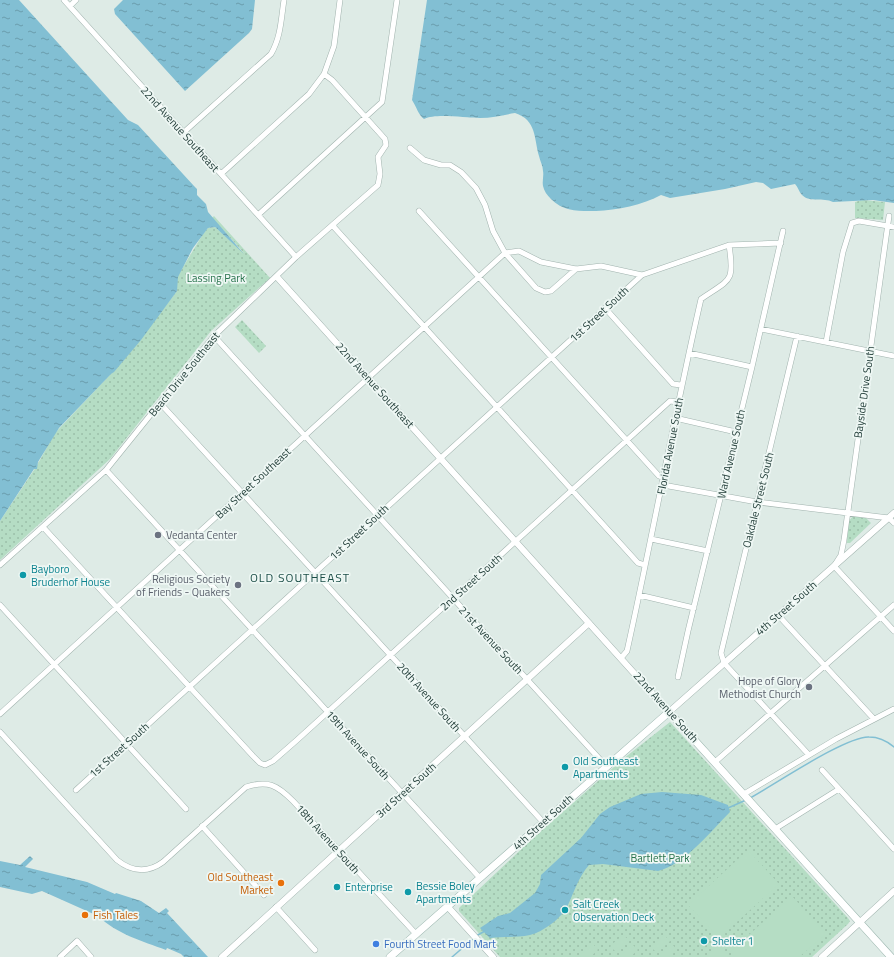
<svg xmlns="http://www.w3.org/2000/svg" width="894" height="957" font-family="'Titillium Web',sans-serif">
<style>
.park{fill:url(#park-dots)}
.pitch{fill:#b5ddc4}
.water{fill:url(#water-ripples)}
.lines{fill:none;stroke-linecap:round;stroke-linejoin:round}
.stream{stroke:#82bfd3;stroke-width:1.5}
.minor-casing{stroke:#a1b3ae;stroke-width:6}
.tertiary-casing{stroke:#a1b3ae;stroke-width:7}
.secondary-casing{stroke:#9db7b0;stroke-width:8}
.minor{stroke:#fff;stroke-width:5}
.tertiary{stroke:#fff;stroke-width:6}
.secondary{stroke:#fff;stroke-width:7}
.worship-dot{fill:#6b7280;stroke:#eef7f4;stroke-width:1.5}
.culture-dot{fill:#0f9aa8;stroke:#eef7f4;stroke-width:1.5}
.food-dot{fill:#e8710a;stroke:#eef7f4;stroke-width:1.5}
.shop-dot{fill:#3f7fe0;stroke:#eef7f4;stroke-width:1.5}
.labels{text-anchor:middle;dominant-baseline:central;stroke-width:3.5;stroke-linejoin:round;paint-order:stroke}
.street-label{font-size:11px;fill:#1f3b36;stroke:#eef7f4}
.park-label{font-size:11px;fill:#27734c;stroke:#eef7f4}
.worship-label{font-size:11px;fill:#5b616d;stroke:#eef7f4;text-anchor:end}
.culture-label{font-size:11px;fill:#0d838f;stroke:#eef7f4;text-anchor:start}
.food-label{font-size:11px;fill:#c56008;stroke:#eef7f4;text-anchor:end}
.shop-label{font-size:11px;fill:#366cbe;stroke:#eef7f4;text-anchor:start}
.neighbourhood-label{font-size:12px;letter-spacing:1px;fill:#1a4d46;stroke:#eef7f4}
</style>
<defs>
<pattern id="park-dots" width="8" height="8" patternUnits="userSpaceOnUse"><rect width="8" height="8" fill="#b5ddc4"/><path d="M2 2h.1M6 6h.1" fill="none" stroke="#9bbfa9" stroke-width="1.8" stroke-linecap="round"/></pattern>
<pattern id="water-ripples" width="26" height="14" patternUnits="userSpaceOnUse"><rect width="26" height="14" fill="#82bfd3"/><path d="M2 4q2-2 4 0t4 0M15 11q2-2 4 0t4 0" fill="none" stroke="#6a9cac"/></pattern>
</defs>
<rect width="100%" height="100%" fill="#deebe6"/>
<path class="park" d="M862,200l23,2 -2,18 -28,-2v-16z
M214,216l56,62 -59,53 -101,128 -110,101v-39l36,-54 19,-34 68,-72 54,-70v-14l26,-43 5,-6 7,-1 29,26 -32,-35z
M242,320l24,26 -7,7 -24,-26z
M853,516l13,2 5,5 -21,20h-3l1,-21z
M670,722l178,196 2,3 -2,3 -36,33h-312l-41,-46v-3l73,-69 91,-80z"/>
<path class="pitch" d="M748,850l31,34 -60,54 -31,-33z
M792,896l34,38 -27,23h-64l-5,-5z
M623,935l6,5 -13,12 -6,-6z
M664,935l6,6 -13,12 -6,-6z
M593,944l5,6 -8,7h-9l-1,-2z
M632,944l6,6 -8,7h-10z
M672,944l5,6 -8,7h-9l-1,-2z
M719,945l11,12h-25z"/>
<path class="water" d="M0,0h19l109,120 10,5 56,61 3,3v6l9,9 2,8 36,42 -29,-27 -7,1 -15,20 -15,29 -1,14 -36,49 -27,32 -3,2 -52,54 -21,34 -1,7h-3l-34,52z
M123,0h132l-3,29 -3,4 -64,58 -70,-77 -1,-5z
M427,0h467v203l-21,-3 -40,2c-10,-5 -23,1 -31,-7 -3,-3 -4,-8 -7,-11l-24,5 -8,-6 -7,-1 -31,7 -55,9 -9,-3c-18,10 -44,15 -65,16 -17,0 -32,1 -45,-12 -4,-4 -7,-8 -8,-13 -1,-5 1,-10 0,-15 0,-5 -3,-10 -4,-15 -5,-17 -2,-36 -24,-43 -12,2 -23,5 -35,5 -15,0 -44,-5 -56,1 -5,-3 -8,-13 -12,-19z
M662,792l39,3 27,10 2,7c-19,19 -46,53 -72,59l-55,-7 -14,1c-11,13 -14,25 -21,40 -6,13 -25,27 -38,30 -13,3 -27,1 -40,3l-10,-10 18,-12 12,-3 25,-20 5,-9 1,-9 40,-37 19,-24 10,-7 31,-13z
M30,856l3,3 -8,8 62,15 28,12 1,-1 25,8 18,12 7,-5 3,3 -2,2 41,44h-24l-3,-3 -14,-6 -1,2c-24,-9 -49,-16 -68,-34l-56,-25 -10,3 -32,-7v-26l20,4z"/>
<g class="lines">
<path class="stream" d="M750,798c24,-13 96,-62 119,-61 10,0 18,4 25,10
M728,808l18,-8
M476,936l9,-5
M452,957l21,-18"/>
<defs>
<path id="minor" d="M64,0l232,257
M70,6l6,-6
M183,133l88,-79c10,-17 10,-35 13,-54
M410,148l14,12 17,5h9l11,7 15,16 9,17 8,26 12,22 31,35 9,4 6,-1 25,-22
M221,174l88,-80 15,-20 10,-28 6,-46
M419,211l240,265 5,2
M258,215l124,-113 15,-102
M889,216l-45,324 -3,15 -7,11 60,65
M333,226l305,337 7,2
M505,253l14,-2 22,11 35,7 25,-3 41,9 87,-30 52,-2
M605,308l68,76 8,1
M761,329l133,27
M214,336l392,430
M797,336l-76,317 3,10 85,92
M826,342l17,-90 9,-29 7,-2 35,6
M689,353l63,14
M160,403l383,419
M675,418l61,14
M106,470l374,408
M663,485l94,17 132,16 5,5
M43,527l210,229 7,7 5,2 8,-4 24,-21 373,-339 8,1
M651,539l57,12
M0,565l106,-95 108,-134 82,-79 82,-72 2,-11 -2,-17 8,-12 -1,-6 -53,-59 -8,-6
M639,595l55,13
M0,605l186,204
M778,615l96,104
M621,658l6,-7c26,-117 47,-235 74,-352 29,-20 34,-16 28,-54
M678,677l10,-46 64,-264 31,-136
M0,714l505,-461
M0,732l117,128c15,12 31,13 46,2l83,-75c22,-7 31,-2 47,14l123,133
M715,762l179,-157
M822,770l72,79
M76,790l566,-515
M744,794l92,-55 58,-30
M202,826l62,69
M775,829l64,-40
M276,907l39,43
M60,957l17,-16 14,16"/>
<path id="tertiary" d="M277,277l392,435 225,-199
M448,907l45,50
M222,957l367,-334
M822,957l72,-66"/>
<path id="secondary" d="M390,957l279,-245 222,245"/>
</defs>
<use href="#minor" class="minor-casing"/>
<use href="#tertiary" class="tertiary-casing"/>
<use href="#secondary" class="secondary-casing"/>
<use href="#minor" class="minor"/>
<use href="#tertiary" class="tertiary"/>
<use href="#secondary" class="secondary"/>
</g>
<g class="worship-dot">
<circle cx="158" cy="535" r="4"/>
<circle cx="238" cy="585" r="4"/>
<circle cx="809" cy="687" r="4"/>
</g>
<g class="culture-dot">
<circle cx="23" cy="575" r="4"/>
<circle cx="565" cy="767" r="4"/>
<circle cx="337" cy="887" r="4"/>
<circle cx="408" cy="892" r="4"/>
<circle cx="565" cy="910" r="4"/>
<circle cx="704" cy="941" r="4"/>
</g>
<g class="food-dot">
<circle cx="281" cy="883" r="4"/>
<circle cx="85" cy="915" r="4"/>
</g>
<circle class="shop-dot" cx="376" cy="944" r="4"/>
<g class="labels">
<g class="street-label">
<text transform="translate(180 129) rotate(48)">22nd Avenue Southeast</text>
<text transform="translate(599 314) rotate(-43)">1st Street South</text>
<text transform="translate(184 374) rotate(-51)">Beach Drive Southeast</text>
<text transform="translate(375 385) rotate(48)">22nd Avenue Southeast</text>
<text transform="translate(864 392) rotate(-82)">Bayside Drive South</text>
<text transform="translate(670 446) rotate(-79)">Florida Avenue South</text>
<text transform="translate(731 454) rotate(-77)">Ward Avenue South</text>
<text transform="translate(253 483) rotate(-43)">Bay Street Southeast</text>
<text transform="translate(758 500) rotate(-76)">Oakdale Street South</text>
<text transform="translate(359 532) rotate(-43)">1st Street South</text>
<text transform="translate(471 582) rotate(-42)">2nd Street South</text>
<text transform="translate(786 608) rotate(-41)">4th Street South</text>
<text transform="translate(491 640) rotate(47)">21st Avenue South</text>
<text transform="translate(429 697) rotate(48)">20th Avenue South</text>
<text transform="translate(666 707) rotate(48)">22nd Avenue South</text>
<text transform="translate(358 745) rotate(48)">19th Avenue South</text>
<text transform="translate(119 750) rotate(-42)">1st Street South</text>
<text transform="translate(406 790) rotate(-42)">3rd Street South</text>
<text transform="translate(543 822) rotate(-42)">4th Street South</text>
<text transform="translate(328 839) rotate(48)">18th Avenue South</text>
</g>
<g class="park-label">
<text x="216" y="278">Lassing Park</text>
<text x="660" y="858">Bartlett Park</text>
</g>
<g class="worship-label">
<text x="166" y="535" text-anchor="start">Vedanta Center</text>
<text x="230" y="579">Religious Society<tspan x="230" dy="13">of Friends - Quakers</tspan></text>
<text x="801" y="681">Hope of Glory<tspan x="801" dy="13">Methodist Church</tspan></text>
</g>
<g class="culture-label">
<text x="31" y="569">Bayboro<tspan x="31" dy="13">Bruderhof House</tspan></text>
<text x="573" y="761">Old Southeast<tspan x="573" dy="13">Apartments</tspan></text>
<text x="416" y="886">Bessie Boley<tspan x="416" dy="13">Apartments</tspan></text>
<text x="345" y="887">Enterprise</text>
<text x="573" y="904">Salt Creek<tspan x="573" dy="13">Observation Deck</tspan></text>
<text x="712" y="941">Shelter 1</text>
</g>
<g class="food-label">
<text x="273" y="877">Old Southeast<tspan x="273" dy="13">Market</tspan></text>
<text x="93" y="915" text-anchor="start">Fish Tales</text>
</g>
<g class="shop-label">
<text x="384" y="944">Fourth Street Food Mart</text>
</g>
<g class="neighbourhood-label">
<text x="300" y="577">OLD SOUTHEAST</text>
</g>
</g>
</svg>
